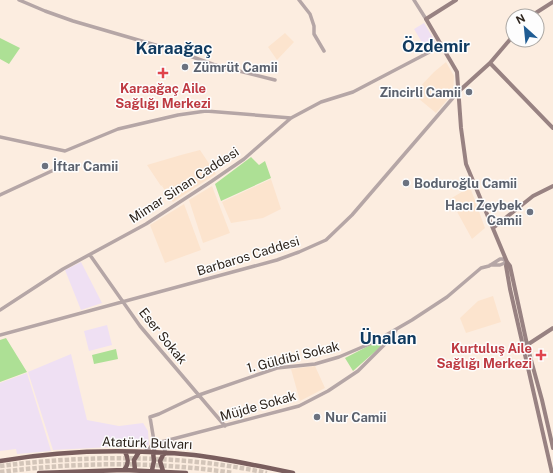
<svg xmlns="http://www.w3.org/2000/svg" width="553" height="473" font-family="'Public Sans',sans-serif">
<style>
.commercial{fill:#efe0f3}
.built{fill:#fce4ce}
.green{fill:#ade095}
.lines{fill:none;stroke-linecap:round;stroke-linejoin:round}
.trunk-tunnel{stroke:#d3c5b9;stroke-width:4.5;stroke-dasharray:4.5 2;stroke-linecap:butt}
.tertiary{stroke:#b5a6a6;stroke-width:3.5}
.secondary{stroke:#988282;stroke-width:4}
.trunk{stroke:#7a5e5e;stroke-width:4.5}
.worship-dot{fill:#6b7280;stroke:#fdfdfd;stroke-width:1.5}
.health-dot{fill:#e0444e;stroke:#fdfdfd;stroke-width:1.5}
.labels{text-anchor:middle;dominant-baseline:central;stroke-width:3;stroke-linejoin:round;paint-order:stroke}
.worship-label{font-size:13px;font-weight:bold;fill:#5b616d;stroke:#fdfdfd;text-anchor:start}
.health-label{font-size:13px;font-weight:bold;fill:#be3a42;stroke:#fdfdfd}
.street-label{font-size:13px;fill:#2e251d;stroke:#fdfdfd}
.district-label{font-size:17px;font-weight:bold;fill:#103a5f;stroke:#fdfdfd}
</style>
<rect width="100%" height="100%" fill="#fcede0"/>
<path class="commercial" d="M424,23l12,20 -10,6 -12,-20z
M81,262l21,41 -21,7 -16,-40z
M107,325l5,20 -23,6 -5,-20z
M71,354l16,66 32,6 24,-3 5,8 1,14 -96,5 -25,-78z
M27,373l24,78 -34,3 -1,-5 -16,2v-68z"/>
<path class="built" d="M285,33l9,9 -17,18 -9,-13z
M446,62l8,14 -1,17 -17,20 -23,-19 21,-22z
M200,150l16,24 -43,28 -11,-16 1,-1 -2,1 -14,-21 34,-10 8,13 -8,-13z
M271,179l10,30 -18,9 -32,5 -9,-21z
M212,186l18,47 -27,10 -14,-43z
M470,187l15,41 -13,11 -22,-40z
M184,204l17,46 -36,13 -15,-38z
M493,296l8,26 -35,11 -6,-15 18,-17z
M315,366l10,22 -25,13 -9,-32z"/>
<path class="green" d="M0,38l20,10 -11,16 -9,-5z
M251,157l8,8 6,-4 6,17 -50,23 -6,-17z
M6,338l21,34 -27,10v-42z
M384,338l2,4 -33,29 -8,-13z
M116,349l2,10 -24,5 -2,-9z"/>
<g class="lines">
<path class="trunk-tunnel" d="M0,466c88,-11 180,-12 267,7
M0,472c78,-10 155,-11 233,1"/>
<path class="tertiary" d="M19,0l26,11 28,10 103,30 39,14 60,15
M299,0l11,14 4,12v8l10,17
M414,0l12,19
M0,137l65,14 53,-22 60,-14 28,-4 85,7
M0,195l56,-26
M90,255l50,71 85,100
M490,265h10l7,-3
M0,310l63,-41 83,-45 66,-43 32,-22 47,-41 30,-16 32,-10 88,-46
M0,335l277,-75 22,-8 27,-12 26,-25 106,-123
M154,441l2,2 9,-2 134,-35 29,-15 30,-20 33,-33 5,-8
M165,441l-2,5 3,7
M144,452l6,-4 4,-7 -4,-24 9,-3 40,-19 78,-27 38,-4 24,-7 35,-15 38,-22 35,-23 34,-29 8,-2 11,-7h3l4,3
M153,452l3,-6 6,-3"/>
<path class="secondary" d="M456,0l-30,19 31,53 4,56 5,36 41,98 -1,4 4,23 42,184
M531,16l22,-14
M490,63l63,65
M458,92l32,-29 23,-27
M493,228l40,-32 20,-10
M507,262l3,4 18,83 14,51 11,48
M527,345l26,-17"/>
<path class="trunk" d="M0,461c63,-11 131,-12 194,-6 33,4 66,11 99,18
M124,470c5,-6 5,-11 1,-18
M135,470l-1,-10 5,-8
M152,470l2,-9 -1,-9
M163,471l-3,-10 3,-6 3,-2
M39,473l85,-3 62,3"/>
</g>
<g class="worship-dot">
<circle cx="185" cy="67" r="4"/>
<circle cx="469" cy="92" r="4"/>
<circle cx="45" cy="166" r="4"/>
<circle cx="406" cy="183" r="4"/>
<circle cx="530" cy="212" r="4"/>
<circle cx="317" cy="417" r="4"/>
</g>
<g class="health-dot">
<path d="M161 67h4v4h4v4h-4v4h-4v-4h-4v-4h4z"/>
<path d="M539 349h4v4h4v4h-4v4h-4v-4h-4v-4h4z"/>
</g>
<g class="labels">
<g class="worship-label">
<text x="193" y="67">Zümrüt Camii</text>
<text x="461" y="92" text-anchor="end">Zincirli Camii</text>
<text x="53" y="166">İftar Camii</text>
<text x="414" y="183">Boduroğlu Camii</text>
<text x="522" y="205" text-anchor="end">Hacı Zeybek<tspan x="522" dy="15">Camii</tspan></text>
<text x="325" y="417">Nur Camii</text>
</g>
<g class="health-label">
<text x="163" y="88">Karaağaç Aile<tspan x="163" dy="15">Sağlığı Merkezi</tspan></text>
<text x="532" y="348" text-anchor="end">Kurtuluş Aile<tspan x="532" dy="15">Sağlığı Merkezi</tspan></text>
</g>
<g class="street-label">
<text transform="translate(184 185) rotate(-33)">Mimar Sinan Caddesi</text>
<text transform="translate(248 256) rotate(-17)">Barbaros Caddesi</text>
<text transform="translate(163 336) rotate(51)">Eser Sokak</text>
<text transform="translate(293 357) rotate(-14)">1. Güldibi Sokak</text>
<text transform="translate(258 406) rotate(-16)">Müjde Sokak</text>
<text transform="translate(147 443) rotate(2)">Atatürk Bulvarı</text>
</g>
<g class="district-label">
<text x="436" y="46">Özdemir</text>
<text x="174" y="48">Karaağaç</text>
<text x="388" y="338">Ünalan</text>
</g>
</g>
<g transform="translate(525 28) rotate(333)"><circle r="19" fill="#fdfdfd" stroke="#aaa7a3"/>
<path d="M0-3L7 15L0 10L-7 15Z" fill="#1f5c93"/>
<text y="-6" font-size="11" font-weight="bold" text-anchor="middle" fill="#2e251d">N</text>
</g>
</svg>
